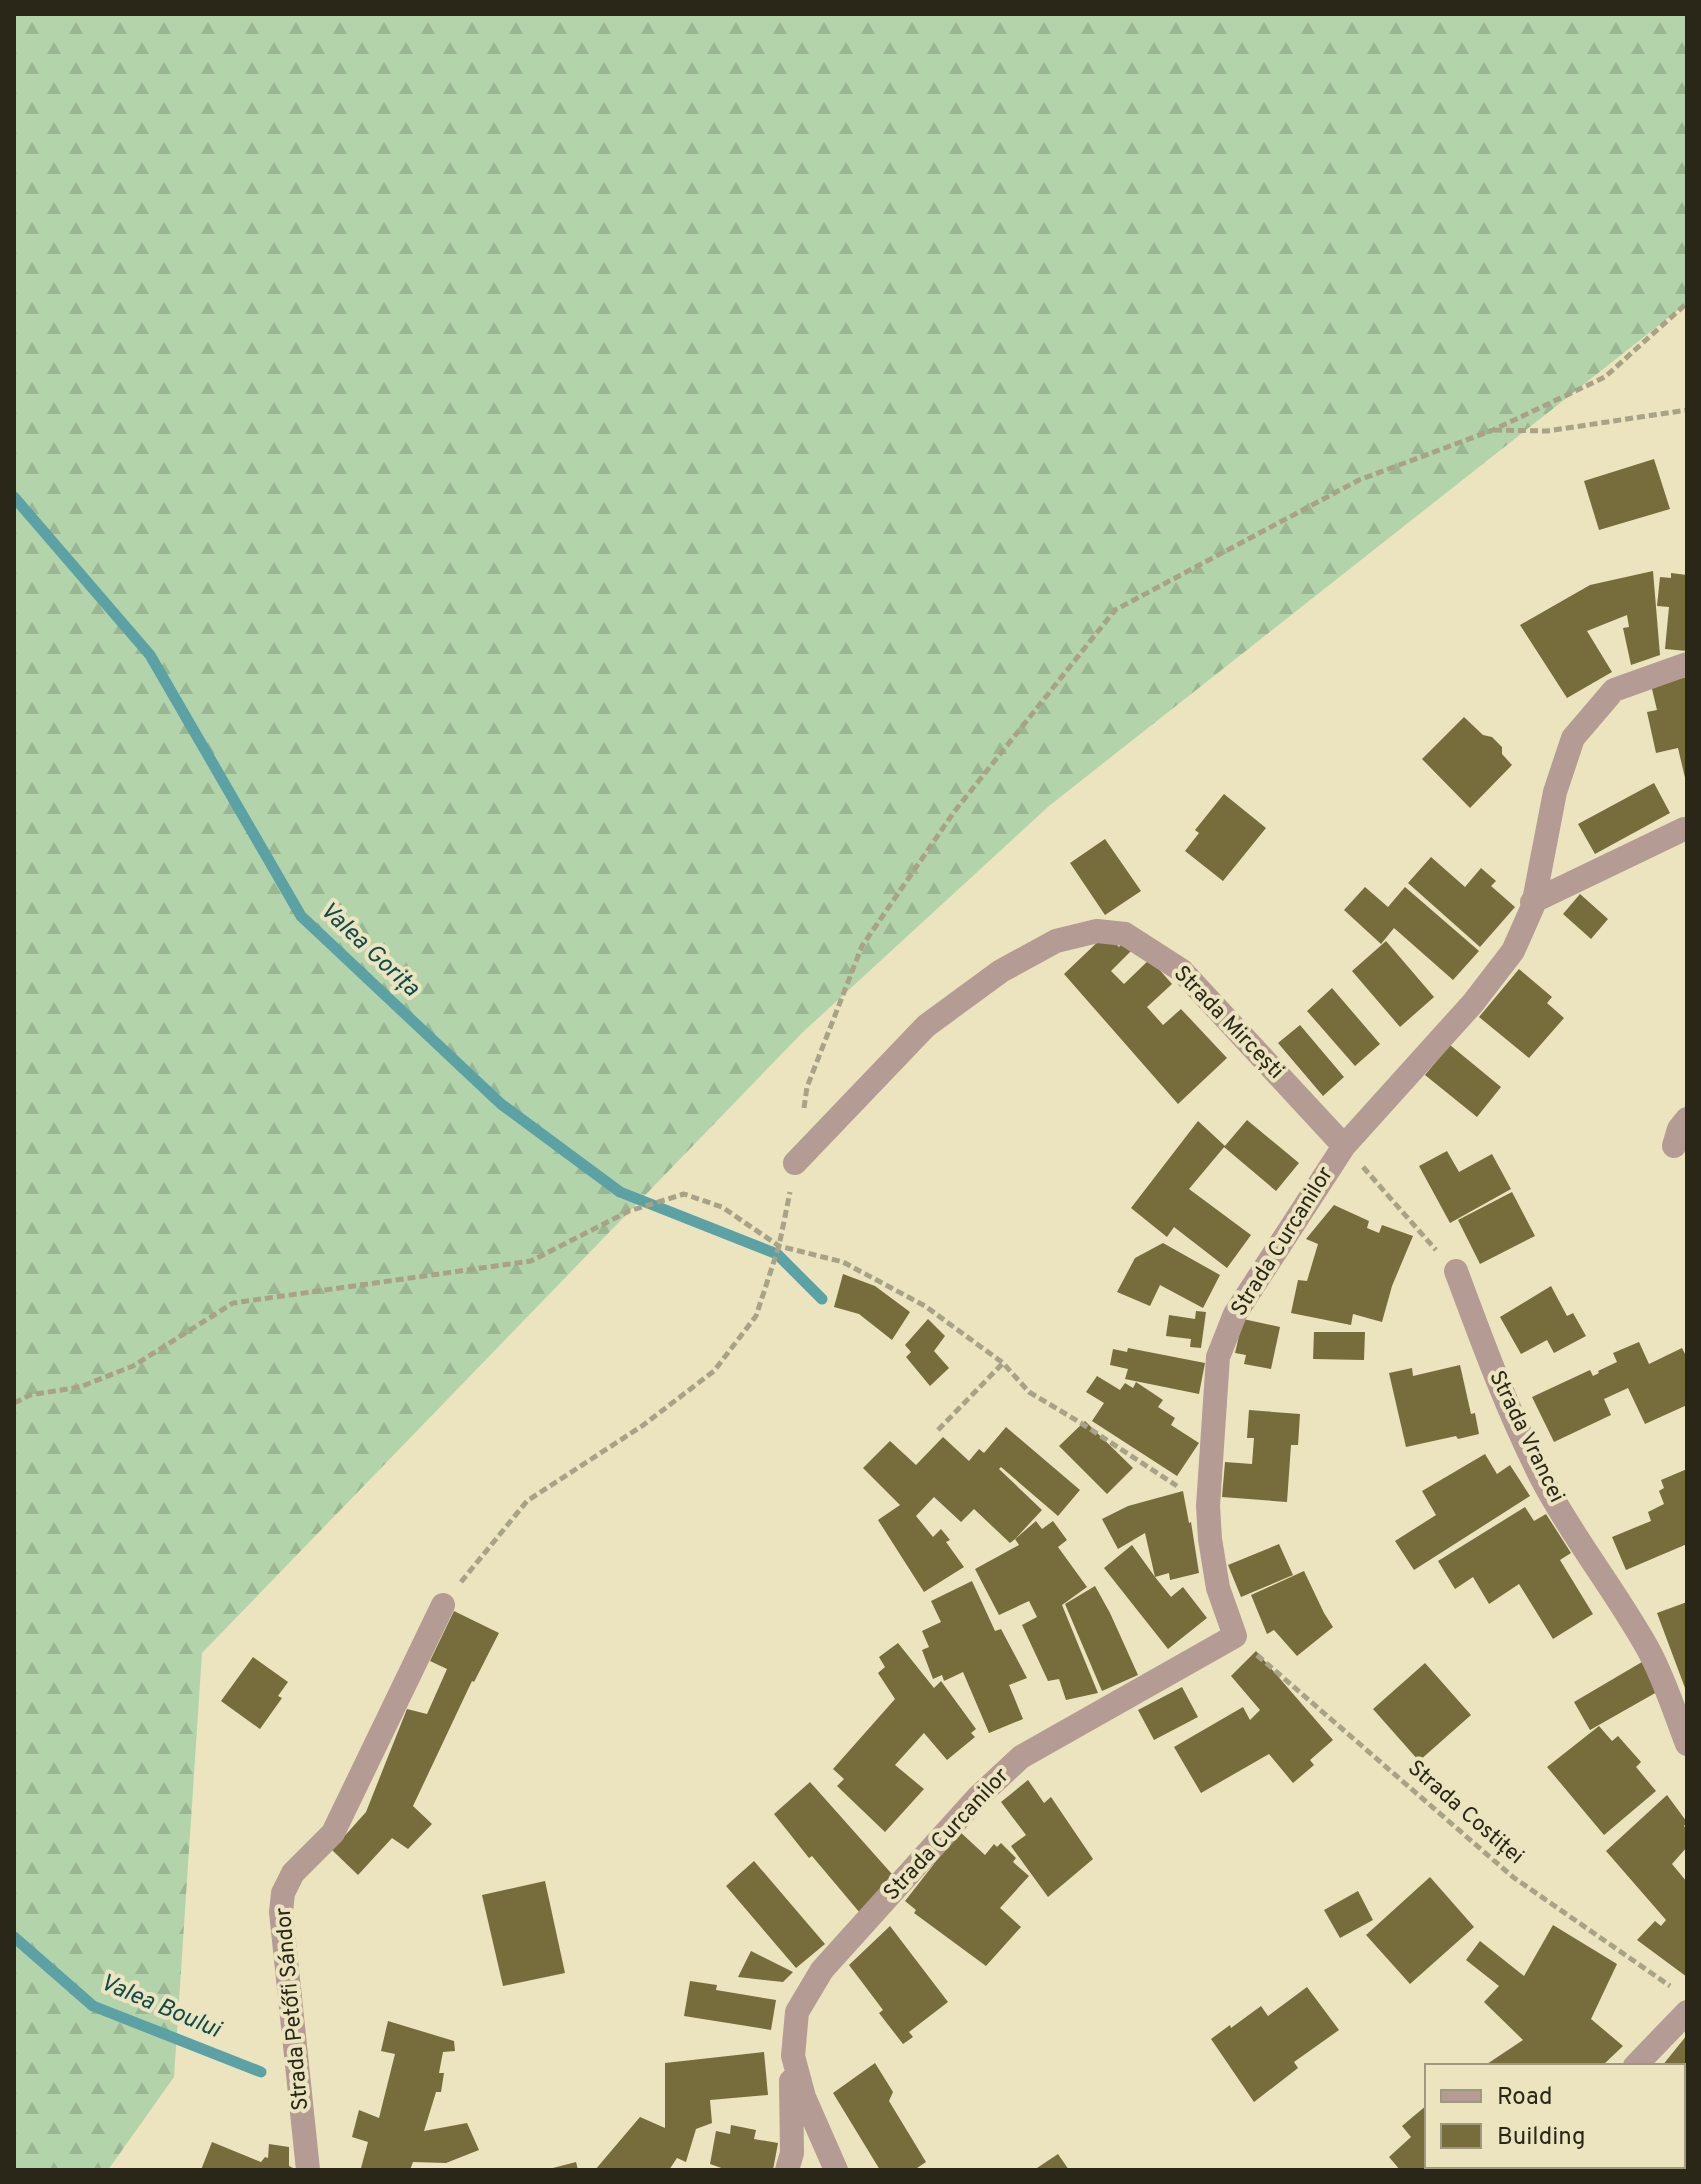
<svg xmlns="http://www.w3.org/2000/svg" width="1701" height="2184" font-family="Overpass,sans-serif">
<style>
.forest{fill:url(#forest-firs)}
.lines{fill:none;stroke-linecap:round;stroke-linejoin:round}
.stream{stroke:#5ca1a3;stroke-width:11}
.building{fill:#776c3b}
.path{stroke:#a8a386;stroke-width:5;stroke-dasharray:8 4;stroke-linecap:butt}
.minor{stroke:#b49b94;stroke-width:24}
.labels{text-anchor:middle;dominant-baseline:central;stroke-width:8;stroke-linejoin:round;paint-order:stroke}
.street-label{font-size:22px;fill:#2a2719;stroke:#ebe4bf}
.water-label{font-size:24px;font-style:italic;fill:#0c4b4e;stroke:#ebe4bf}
</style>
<defs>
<pattern id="forest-firs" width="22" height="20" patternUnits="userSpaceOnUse" patternTransform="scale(2)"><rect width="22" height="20" fill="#b3d4aa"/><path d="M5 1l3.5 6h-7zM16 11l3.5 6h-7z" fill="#9ab692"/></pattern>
</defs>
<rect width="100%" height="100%" fill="#ebe4bf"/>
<path class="forest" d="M14,14h1673v289l-638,503 -246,226 -601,621 -28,424 -66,93h-94z"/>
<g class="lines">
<path class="stream" d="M14,497l136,158 151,261 200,188 119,88 157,62 45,45
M14,1937l79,69 168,66"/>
</g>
<path class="building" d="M1654,459l16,50 -71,21 -15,-49z
M1653,571l7,84 -29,10 -8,-37 6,-1 -2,-12 -40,16 25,41 -45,26 -47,-73 70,-40z
M1671,573l16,2v76l-22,-2 4,-42 -12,-1 3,-29 11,1z
M1687,677v105h-1l-8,-34 -22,5 -9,-41 10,-2 -6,-25z
M1464,717l19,18 9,2 10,10v7l10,11 -42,43 -48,-49z
M1654,783l16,30 -75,41 -17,-30z
M1224,794l42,34 -43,53 -38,-30 14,-18 -4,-3z
M1105,839l36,52 -36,24 -35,-52z
M1431,857l34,30 16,-19 15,13 -5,5 24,21 -35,40 -72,-64z
M1365,887l23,20 17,-20 74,64 -26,29 -59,-52 -13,16 -37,-34z
M1580,894l28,25 -17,20 -28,-25z
M1106,934l13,13 5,-6 8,9 -21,21 13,13 26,-25 22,25 -25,23 16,18 18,-16 46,49 -49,46 -114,-130z
M1386,941l48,56 -34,30 -48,-56z
M1519,969l33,28 -5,6 17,15 -35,40 -50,-41z
M1332,988l48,56 -25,22 -48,-55z
M1300,1025l44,52 -21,19 -45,-53z
M1450,1045l51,42 -24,30 -52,-42z
M1247,1120l52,43 -23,28 -52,-44z
M1198,1121l27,25 -36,43 62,46 -24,33 -53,-41 -7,10 -36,-29z
M1447,1151l12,21 33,-18 19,35 -61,34 -31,-57z
M1512,1192l23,44 -55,28 -22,-44z
M1334,1205l35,16 -2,7 12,5 3,-8 31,11 -21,50 -10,36 -29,-8 -2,11 -60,-12 7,-33 9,1 11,-37 -12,-5z
M1163,1243l57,32 -17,33 -43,-23 -10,21 -33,-14 18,-34z
M843,1274l32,12 35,26 -18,28 -33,-26 -25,-7z
M1551,1286l16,30 6,-3 13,23 -32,17 -7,-13 -26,14 -21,-37z
M1196,1311l10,1 -5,36 -11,-1 1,-8 -25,-3 3,-21 26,4z
M928,1319l17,17 -11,15 15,17 -19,18 -24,-29 5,-5 -6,-7z
M1243,1319l37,8 -9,42 -27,-5 2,-9 -11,-2z
M1314,1332h51l-1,28 -51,-1z
M1639,1342l10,22 33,-16 5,10v47l-42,19 -17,-36 -24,11 7,16 -57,27 -22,-45 58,-27 3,6 6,-3 -1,-2 19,-9 -4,-9z
M1128,1348l77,15 -6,31 -74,-15 3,-10 -18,-4 3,-16 14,3z
M1460,1365l11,49 4,-1 4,21 -21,5 -2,-3 -50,11 -17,-74 23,-5 1,8z
M1097,1376l23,14 5,-7 8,5 3,-6 27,18 -5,7 17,11 -4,7 28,18 -22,33 -85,-55 12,-18 -18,-11z
M1249,1410l51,4 -2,31h-7l-4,57 -65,-5 3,-35 27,2 2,-26h-7z
M1085,1421l48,47 -26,26 -48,-48z
M1006,1427l74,63 -22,26 -57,-49 -2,2 43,41 -27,29 21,-18 6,8 11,-8 14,19 -9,7 29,40 -25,18 36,88 -32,7 -7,-21 -11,2 -26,-56 15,-8 -8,-16 -30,14 -24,-46 44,-24 -4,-6 -5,4 -36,-34 -13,13 -27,-25 -18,19 17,21 8,-8 9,11 -4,2 18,25 -40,25 -46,-72 22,-15 -37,-37 27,-27 26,24 27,-28 26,24 10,-12 5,4z
M1485,1454l12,20 13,-9 20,31 -116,74 -19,-29 41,-26 -14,-24z
M1687,1469v75l-61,26 -14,-33 39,-16 -3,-9 16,-8 -5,-13 5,-3 -3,-8z
M1183,1491l6,32 2,-1 8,51 -29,7 -1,-7 -14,4 16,20 12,-10 24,31 -39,31 -64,-81 28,-23 23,32 -10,-44 -27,16 -16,-30 26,-13z
M1525,1507l9,14 12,-7 25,39 -11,7 33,54 -40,25 -34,-55 -30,20 -16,-27 -18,12 -17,-28z
M1279,1544l14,31 -52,22 -13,-32z
M1304,1571l20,42 9,14 -36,29 -23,-26 -7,4 -16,-39z
M972,1581l23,50 6,-2 26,49 -18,7 14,34 -34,14 -26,-61 -19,9 -2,-6 -9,4 -11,-29 7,-3 -7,-16 19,-9 -10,-21z
M1095,1586l15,27 28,62 -36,16 -37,-87z
M1687,1602v86h-2l-28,-75z
M454,1611l45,22 -25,49 -2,-1 -59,125 19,18 -24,25 -16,-11 -34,37 -26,-25 34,-38 41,-103 20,5 20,-45 -17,-8z
M898,1643l36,45 7,-7 35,48 -5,4 4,4 -28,23 -23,-27 -29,32 29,24 -39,43 -48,-46 7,-7 -11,-10 62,-70 -17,-26 7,-6 -6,-10z
M1256,1651l77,89 -23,20 4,5 -21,18 -24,-29 -68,39 -27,-46 69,-40 7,13 10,-10 -29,-34z
M253,1657l35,25 -10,14 4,2 -22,31 -39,-28z
M1647,1659l17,29 -74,42 -16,-28z
M1425,1663l46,52 -52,46 -46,-52z
M1182,1687l16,30 -44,23 -16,-30z
M1599,1726l13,15 6,-5 23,26 -5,5 20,24 -52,44 -57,-68z
M1028,1780l16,23 7,-6 42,62 -45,38 -37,-51 15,-11 -25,-33z
M810,1782l89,100 -39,31 -48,-57 -3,2 -35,-44z
M1667,1795l20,27 -3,4 3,4v17l-15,17 15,18v95l-50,-37 18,-19 6,5 5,-6 -60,-69z
M959,1831l26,24 9,-11 3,3 4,-4 15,15 -3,4 16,14 -29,32 21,19 -35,39 -72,-53 2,-3 -11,-9 29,-37 -3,-3z
M754,1861l71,83 -29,24 -70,-82z
M1430,1877l44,50 -64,57 -44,-49z
M545,1881l20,92 -62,13 -21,-91z
M1358,1891l15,29 -33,18 -16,-28z
M1553,1925l64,39 -26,55 32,27 -21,20h-118l39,-26 -39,-38 15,-16 -33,-26 14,-19 44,35z
M890,1926l58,76 -39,30 4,5 -10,7 -24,-31 4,-3 -34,-45z
M751,1951l42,21 -10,10 -45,-5z
M690,1981l27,4 -1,5 60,10 -5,30 -87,-14z
M1307,1987l32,43 -45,32 4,6 -44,34 -43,-63 19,-14 1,3 30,-22 7,10z
M388,2021l66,20 1,10 -12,1 -4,21h5l-3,19h-5l-12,39 43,-8 12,27 -33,13 -33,-1 -3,8 -49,-2 7,-26 -16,-5 7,-27 20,8 16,-64 -14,-3z
M1687,2035v105l-4,5v-79h-21z
M764,2052l4,43 -58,5 2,23 -16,6 -10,33 -9,-4 -8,12h-74l45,-53 25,11v-65z
M875,2063l18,29 -4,9 37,61 -12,8h-34l-47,-77z
M1427,2105v61h37l-5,4h-59l-11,-13 22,-20 -9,-11z
M731,2125l25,5 -2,9 24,4 -5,27h-46l-17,-6 6,-33 14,3z
M212,2142l49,20 4,-5 3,1 1,-14 20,3v19l8,4h-96z
M1058,2154l11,16h-35z
M576,2162l2,8h-29v-1z
M1566,2166h62l4,4h-71z"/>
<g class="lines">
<path class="path" d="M1494,430l53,1 140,-21
M804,1108l3,-21 55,-141 92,-134 161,-202 244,-130 134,-50 112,-53 82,-74
M1363,1167l73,83
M14,1403l16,-8 50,-8 53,-21 100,-63 298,-42 98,-50 55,-17 38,13 57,39 64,16 82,44 78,57 26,29 52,31 96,63
M938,1430l65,-67
M461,1582l66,-81 115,-75 72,-55 42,-55 23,-70 11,-54
M1257,1655l256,222 157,109"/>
<path class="minor" d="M1532,902l152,-73
M1674,1146l5,-17 8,-10
M795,1163l131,-137 75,-55 55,-30 41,-10 28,3 56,36 163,176
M1456,1271c26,70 52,141 86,208 31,59 73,111 106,170 16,29 27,64 39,95
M1635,2066l52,-54
M308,2170l-27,-258 2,-19 10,-20 40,-40 110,-228
M787,2170l5,-17 -1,-72
M836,2170l-32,-73 -11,-41 4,-44 25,-42 156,-173 43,-40 214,-121 -17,-48 -8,-49 -2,-33 10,-149 17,-43 109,-168 129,-143 40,-52 20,-45 22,-114 18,-54 41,-48 73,-26
M1533,2170l5,-4"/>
</g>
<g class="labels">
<g class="street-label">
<text transform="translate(1228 1023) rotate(46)">Strada Mircești</text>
<text transform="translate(1283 1242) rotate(-58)">Strada Curcanilor</text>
<text transform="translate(1526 1437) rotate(64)">Strada Vrancei</text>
<text transform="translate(1465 1813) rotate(41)">Strada Costiței</text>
<text transform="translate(947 1835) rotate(-47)">Strada Curcanilor</text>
<text transform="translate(293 2009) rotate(-95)">Strada Petőfi Sándor</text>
</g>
<g class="water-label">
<text transform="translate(369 950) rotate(43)">Valea Gorița</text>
<text transform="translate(160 2007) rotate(23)">Valea Boului</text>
</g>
</g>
<rect width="1701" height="2184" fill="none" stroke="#2a2719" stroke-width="32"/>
<rect x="1425" y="2064" width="260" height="104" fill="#ebe4bf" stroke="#9e987d" stroke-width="2"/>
<rect x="1441" y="2090" width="40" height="12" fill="#b49b94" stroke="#9e987d" stroke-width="2"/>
<text x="1497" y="2104" font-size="24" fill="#2a2719">Road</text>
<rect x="1441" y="2124" width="40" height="24" fill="#776c3b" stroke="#9e987d" stroke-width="2"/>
<text x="1497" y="2144" font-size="24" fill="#2a2719">Building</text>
</svg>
